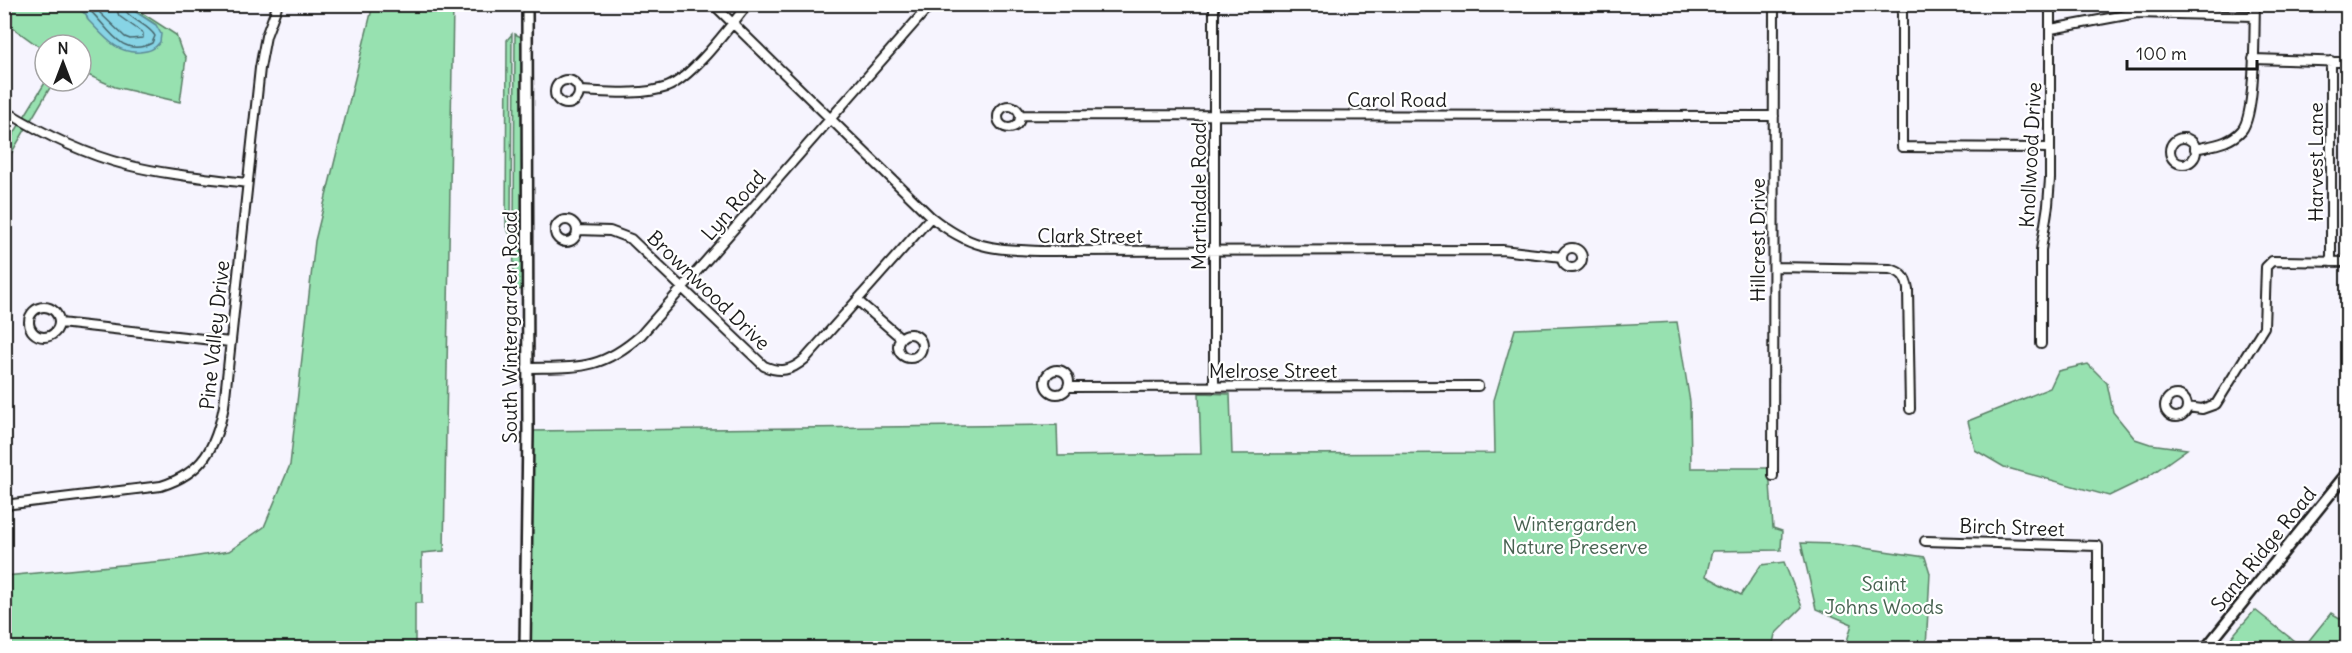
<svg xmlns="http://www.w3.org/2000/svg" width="2352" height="653" font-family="Delius,sans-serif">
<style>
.green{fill:#97e1b0;stroke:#5a7e66;stroke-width:1.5}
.water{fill:#87d4e5;stroke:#5c8a95;stroke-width:1.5}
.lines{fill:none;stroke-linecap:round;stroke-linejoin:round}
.shore{stroke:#47666c;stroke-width:1.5}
.minor-casing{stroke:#1c1c1c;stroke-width:12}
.tertiary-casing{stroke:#1c1c1c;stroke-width:14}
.minor{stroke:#fff;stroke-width:8}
.tertiary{stroke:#fff;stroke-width:9}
.labels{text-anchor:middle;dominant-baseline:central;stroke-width:4.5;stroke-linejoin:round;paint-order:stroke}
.street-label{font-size:20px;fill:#1c1c1c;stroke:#fff}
.park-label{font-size:20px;fill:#476150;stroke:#fff}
</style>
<rect width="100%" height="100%" fill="#f6f4fe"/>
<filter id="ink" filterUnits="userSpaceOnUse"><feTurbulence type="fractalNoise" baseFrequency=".0167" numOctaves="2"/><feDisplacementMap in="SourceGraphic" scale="12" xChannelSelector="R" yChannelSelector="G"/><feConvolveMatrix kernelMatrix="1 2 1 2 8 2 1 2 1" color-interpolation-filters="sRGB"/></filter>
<g filter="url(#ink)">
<path class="green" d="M5,5h67l14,9 70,11 -31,-20h5l46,30 5,15 5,8 -6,44 -65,-15 -34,-15v-27h-36v6l-40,-29z
M373,5h80l-9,546 -22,2v50h-7v45h-410v-72l169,-16 55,-9 35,-24 26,-62 25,-224z
M512,34l-1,200 -2,-1 -3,-6 1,-187z
M515,34l8,4 -1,192 -3,4 -5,1z
M46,81h8l-49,83v-16z
M514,243l4,1 4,4v42l-9,-2z
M1677,322l13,80 1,66h78l4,60 9,3 -1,19 -69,1 -6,25 35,19 20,-30 23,-3 18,45 -27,27 -3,14h-1243l2,-217 526,-6 1,31 143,-2 -2,-61 31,1 2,60 263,-1 -1,-53 21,-71z
M2088,364l19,19 6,29 22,27 15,5 37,5 -41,29 -37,18 -105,-29 -29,-17 -7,-29 82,-33 8,-17z
M1801,543l35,1 89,13 5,16 -4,75h-81l7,-24 -36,-15z
M2255,610l48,38 28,-35 16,9v26h-125z"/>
<path class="water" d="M72,5h53l31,20 5,9 -1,8c-6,8 -11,9 -20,10 -24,2 -36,-16 -52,-32l-2,-6z"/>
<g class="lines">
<path class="shore" d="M82,4c23,14 35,57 70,39l3,-7c-7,-13 -30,-17 -32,-32
M96,4l4,9 25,24 5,2 13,-1v-5l-24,-17 -4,-12"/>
<defs>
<path id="minor" d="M713,4l218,213c39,31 59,32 108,34l463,-1 60,7
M1902,4v143l147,1
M2051,29l86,-16 117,3
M2253,59l95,3
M555 92a12 12 0 1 1 24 0a12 12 0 1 1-24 0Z
M579,91c28,1 61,5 88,-4 26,-10 62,-60 81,-83
M998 117a11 11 0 1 1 22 0a11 11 0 1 1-22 0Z
M4,110c39,24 79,44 123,55 40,10 80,13 120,18
M1020,115l754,1
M2170 151a13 13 0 1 1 26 0a13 13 0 1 1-26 0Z
M2195,149c17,-4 35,-5 47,-19 14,-17 12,-101 13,-126
M555 231a11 11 0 1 1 22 0a11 11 0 1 1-22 0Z
M577,230l33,1 21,8 133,127c16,7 27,5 41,-7l126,-142
M1562 258a10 10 0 1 1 20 0a10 10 0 1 1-20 0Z
M2331,262v-201
M1774,267l116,2c12,3 16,8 18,20l2,120
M857,300l44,38
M29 322a15 15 0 1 1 30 0a15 15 0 1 1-30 0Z
M60,323l170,19
M898 346a12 12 0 1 1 24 0a12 12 0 1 1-24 0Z
M2041,344v-94l7,-45 2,-26v-175
M527,368c51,-1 73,3 114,-33l290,-331
M1045 382a12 12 0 1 1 24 0a12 12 0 1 1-24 0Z
M1068,387l410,-1
M1214,387v-383
M2165 406a11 11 0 1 1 22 0a11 11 0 1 1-22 0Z
M2187,407l15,2 14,-5 48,-77 2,-60 6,-6 76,1
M1773,476l1,-472
M4,505l157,-19c42,-13 55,-39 63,-80l36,-338 6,-32 12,-32
M1925,541l173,5v102"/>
<path id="tertiary" d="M525,648l3,-216 -1,-428
M2206,648l142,-176"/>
</defs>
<use href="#minor" class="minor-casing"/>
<use href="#tertiary" class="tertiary-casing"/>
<use href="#minor" class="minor"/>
<use href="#tertiary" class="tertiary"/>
</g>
</g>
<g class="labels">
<g class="street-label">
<text x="1397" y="99">Carol Road</text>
<text transform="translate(2030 155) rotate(-87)">Knollwood Drive</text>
<text transform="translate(2315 162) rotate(-90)">Harvest Lane</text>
<text transform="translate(1198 196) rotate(-90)">Martindale Road</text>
<text transform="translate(733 205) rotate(-49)">Lyn Road</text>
<text x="1090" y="235">Clark Street</text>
<text transform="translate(1757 240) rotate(-90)">Hillcrest Drive</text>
<text transform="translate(709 290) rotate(44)">Brownwood Drive</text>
<text transform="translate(509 327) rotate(-90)">South Wintergarden Road</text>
<text transform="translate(214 335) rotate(-84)">Pine Valley Drive</text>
<text x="1273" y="370">Melrose Street</text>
<text transform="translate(2012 527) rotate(2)">Birch Street</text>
<text transform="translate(2263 549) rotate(-51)">Sand Ridge Road</text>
</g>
<g class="park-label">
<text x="1575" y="523">Wintergarden<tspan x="1575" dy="23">Nature Preserve</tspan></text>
<text x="1884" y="583">Saint<tspan x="1884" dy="23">Johns Woods</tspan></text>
</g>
</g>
<rect width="2352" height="653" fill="none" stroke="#fff" stroke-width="24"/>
<rect x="12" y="12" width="2328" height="629" fill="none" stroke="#1c1c1c" stroke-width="2" filter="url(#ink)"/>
<g transform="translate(63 63)"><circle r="28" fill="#ffffff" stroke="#a4a4a4" stroke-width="1.5"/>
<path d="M0-4.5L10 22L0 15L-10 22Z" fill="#1c1c1c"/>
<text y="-9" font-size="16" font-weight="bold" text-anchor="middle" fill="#1c1c1c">N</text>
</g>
<path d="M2127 60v9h130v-9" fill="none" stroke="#1c1c1c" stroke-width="3"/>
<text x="2136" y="60" font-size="18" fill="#1c1c1c" stroke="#ffffff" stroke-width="4.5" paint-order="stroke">100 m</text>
</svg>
